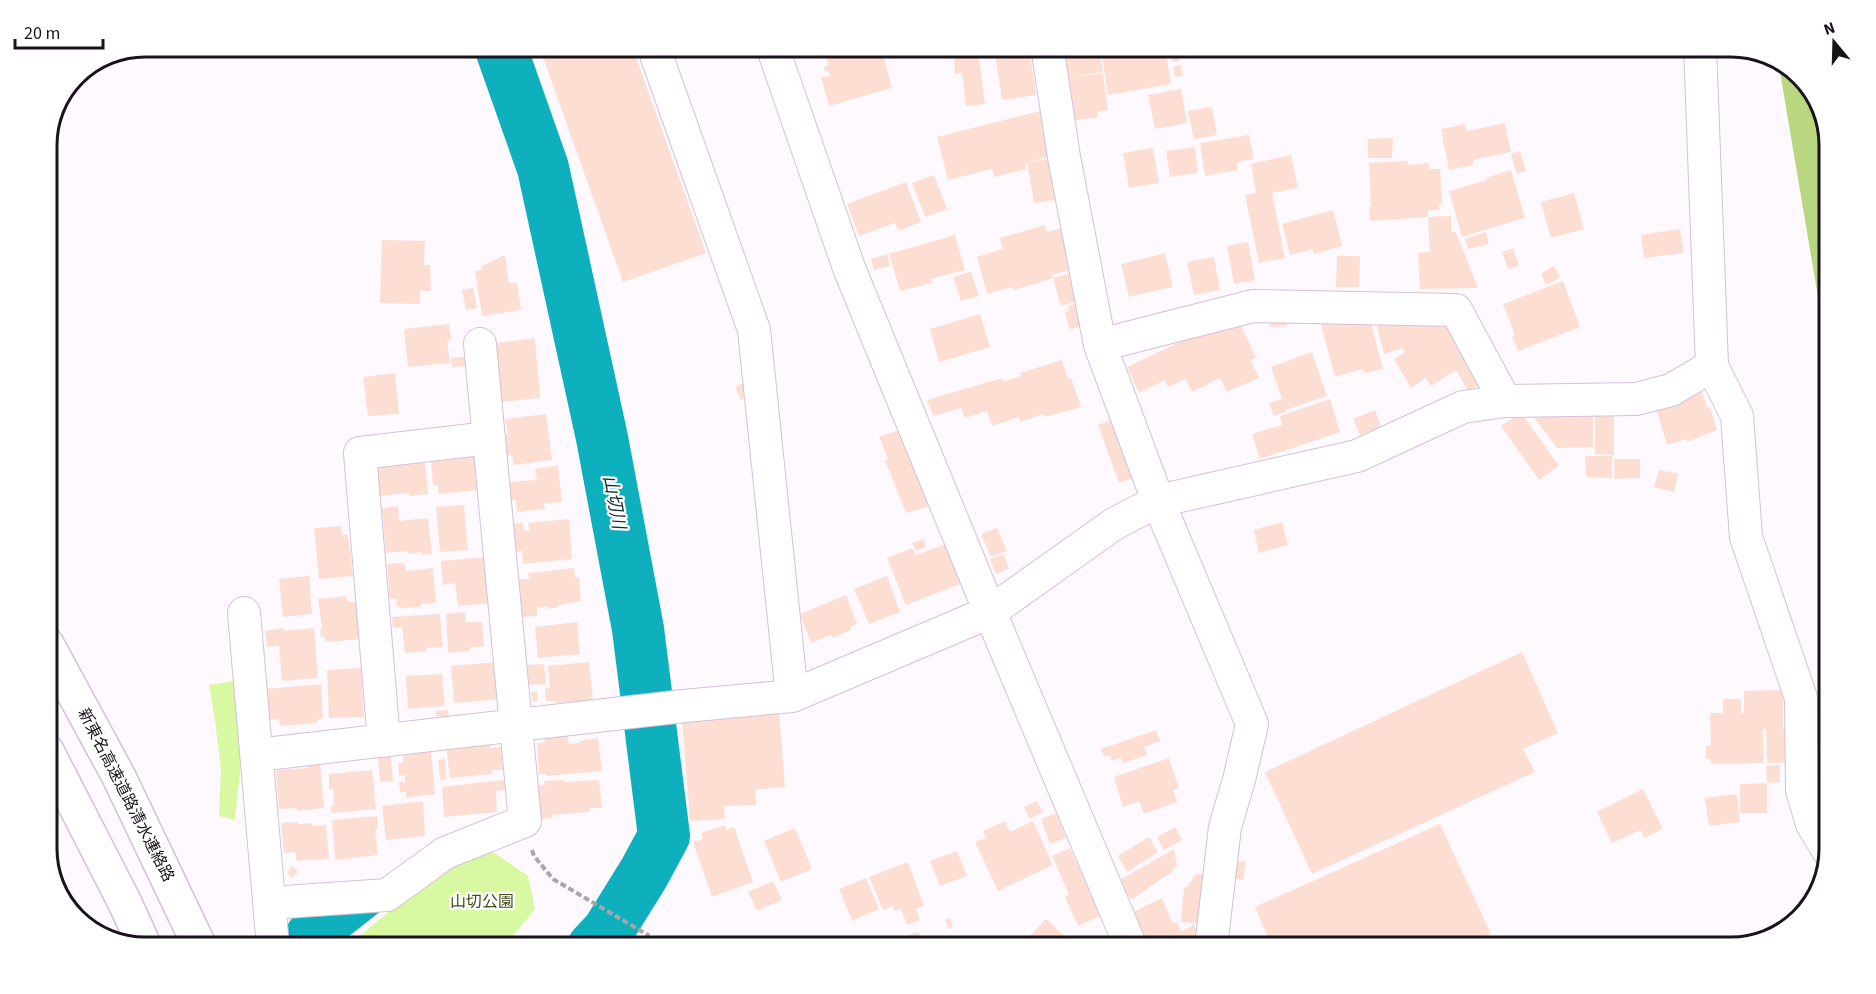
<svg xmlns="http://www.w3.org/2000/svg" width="1876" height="994" font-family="'Source Sans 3','Noto Sans JP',sans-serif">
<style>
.green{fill:#d9f8a2}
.forest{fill:#b9d781}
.water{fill:#0eb0bd}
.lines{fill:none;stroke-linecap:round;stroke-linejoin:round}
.river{stroke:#0eb0bd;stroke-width:52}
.building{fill:#fcdfd2}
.minor-casing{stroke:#d4c1d7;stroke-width:34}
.highway-casing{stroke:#d4c1d7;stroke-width:36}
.path{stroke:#aaa5ab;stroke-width:4;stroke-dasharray:6 3;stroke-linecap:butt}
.minor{stroke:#fff;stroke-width:32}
.highway{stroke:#fff;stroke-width:33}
.labels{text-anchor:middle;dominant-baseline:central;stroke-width:4.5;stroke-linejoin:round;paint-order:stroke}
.street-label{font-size:16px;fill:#1a131b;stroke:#fff}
.park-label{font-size:16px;fill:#3c4e10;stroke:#fff}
.water-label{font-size:18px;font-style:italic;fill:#162d30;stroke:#fff}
.rim{fill:none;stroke:#1a131b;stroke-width:3}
</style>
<rect width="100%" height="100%" fill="#fdf9fe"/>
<path class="green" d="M240,680l4,53 -9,87 -16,-4 2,-47 -6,-49 -6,-35z
M489,849l39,27 7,33 -31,38h-158l90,-74z"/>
<path class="forest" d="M1778,60l35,31 16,48v223z"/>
<path class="water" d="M386,907l-51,40h-48l-2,-19 11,-15z"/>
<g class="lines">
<path class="river" d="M500,46l43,122 59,270 36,191 26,207 -20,37 -36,58 -15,16"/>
</g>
<path class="building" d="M539,46h93l74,207 -83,29z
M792,46h6l2,6 -6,2z
M801,46h23v1l-21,6z
M862,46h19l11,42 -63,18 -8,-29 9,-1 -2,-5 -3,1 -1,-5 5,-2 -3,-8z
M994,46h17v3l18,-3 7,49 -34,5z
M1121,46h44l6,38 -63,11 -7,-45z
M978,50l7,54 -19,2 -4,-33 -7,1 -1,-15 5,-1 -1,-6z
M1171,51h7l1,10 -7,1z
M1100,52l3,20 -38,6 -4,-21z
M1181,65l2,11 -8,1 -2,-11z
M1103,73l5,37 -11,2 1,5 -27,4 -6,-43z
M1181,89l6,34 -32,6 -7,-34z
M1212,107l5,28 -23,4 -6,-28z
M1044,110l11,45 -30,8 1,6 -32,8 -2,-8 -44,11 -11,-43z
M1505,123l6,29 -38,8v5l-24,5 -8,-41 24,-5 2,7z
M1249,135l5,24 -17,3 1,8 -33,6 -5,-33z
M1393,138l-1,20h-24v-19z
M1195,147l3,26 -28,4 -4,-26z
M1153,148l6,35 -30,5 -6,-35z
M1520,151l6,20 -9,3 -6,-20z
M1291,155l7,33 -26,5 13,65 -26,5 -14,-68 11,-2 -5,-29z
M1055,158l7,41 -28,4 -7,-41z
M1408,161l1,4 20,-2v6h11l2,35 -3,1v5h-11v7l-58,4 -1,-14h2l-2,-44z
M1511,170l14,48 -63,19 -13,-46 38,-11 -1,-2z
M934,175l13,34 -22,8 -13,-34z
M906,182l15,40 -23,9 -3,-8 -36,13 -12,-32z
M1574,193l10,36 -33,9 -10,-36z
M1333,210l9,36 -28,8 -1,-5 -23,6 -8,-31z
M1451,216v16h5l22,56 -58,1 -2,-36 12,-1 -2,-35z
M1045,225l2,7 14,-4 13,41 -22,6 1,3 -39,12 -2,-3 -25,7 -10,-37 26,-8 -3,-11z
M1680,229l4,24 -40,5 -3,-23z
M1486,232l3,12 -21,5 -3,-10z
M955,235l10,35 -34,9 1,4 -32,8 -11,-37z
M382,240l43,1 -1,24h6l1,26h-11v13l-40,-1z
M1248,242l7,38 -21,4 -7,-38z
M1513,248l6,18 -11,3 -6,-17z
M1165,253l8,34 -44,10 -8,-33z
M887,254l3,12 -16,4 -3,-11z
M505,255l4,28h8l4,27 -39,6 -7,-45 7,-1v-4z
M1337,256h23l-1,31h-23z
M1214,257l6,33 -26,5 -7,-33z
M1554,266l6,12 -14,7 -5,-11z
M971,272l8,24 -18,5 -8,-24z
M1076,272l8,27 -23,7 -8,-28z
M1563,281l17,46 -62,24 -6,-15 3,-1 -12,-31z
M473,288l4,20 -11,2 -4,-20z
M1078,303l8,23 -17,3 -4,-17 4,-1 -1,-5z
M1269,308h17l1,18 -17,1z
M1368,312l15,57 -19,4 -1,-4 -28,8 -14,-52z
M980,314l10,33 -51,15 -9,-33z
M1441,317v10l14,-8 35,60 -22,12 -12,-21 -25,16 -5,-8 -15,10 -17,-29 11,-7 -2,-4 -19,6 -9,-35z
M1231,318l8,3 17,37 -5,2 8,18 -32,14 -7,-14 -28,14 -6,-13 -18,8 -3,-7 -26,13 -12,-26z
M449,324l2,16 -4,1 3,22 -42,4 -4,-38z
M535,338l5,60 -39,4 -5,-59z
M1312,352l15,44 -41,14v2l-12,4 -5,-13 13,-4 -11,-32z
M469,356l1,10 -18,1 -1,-9z
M1062,360l6,19 3,-1 10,29 -36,10 -1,-3 -24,8 -1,-5 -27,9 -5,-15 -22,7 -4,-10 -28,8 -6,-16 75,-22 2,3 17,-5 -1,-3z
M395,373l4,41 -31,2 -5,-39z
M748,381l5,14 -12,5 -6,-13z
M1701,388l6,20 3,-1 7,23 -30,12v-3l-20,6 -13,-44z
M1330,399l10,33 -80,27 -8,-25 30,-9 -2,-9z
M1375,410l6,17 -21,8 -7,-16z
M1521,412l38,54 -20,14 -38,-54z
M1593,413v34l-36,1 -25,-33z
M1614,413v42l-19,-1v-40z
M546,414l6,46 -38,5 -2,-10 -7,1 -2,-21 5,-1 -3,-15z
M1118,418l21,58 -20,7 -21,-58z
M904,428l28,77 -26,8 -21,-53 3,-1 -9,-22z
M430,451l47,2 3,37 -42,4v-8l-5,-1z
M424,452l4,42 -19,2v-3l-29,3 -3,-31z
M1585,456h27v22l-26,-1z
M1614,459h26v19l-26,1z
M558,465l4,37 -18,2 1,5 -28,3 -1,-12 -5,1 -2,-19 28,-2 -2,-11z
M1659,470l19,4 -4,18 -20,-5z
M464,505l4,45 -28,2 -4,-45z
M398,506l1,15 29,-3 4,36 -10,1v-3l-13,2v-3l-23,2 -4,-45z
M569,519l3,40 -49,5 -1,-13 -7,1 -3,-28 11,-1 1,8 6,-1 -2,-7z
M1282,522l6,23 -29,8 -5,-23z
M341,526l1,9h6l5,41 -34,3 -5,-51z
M997,528l10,23 -16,6 -10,-23z
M924,539l2,8 -10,4 -4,-8z
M946,544l19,38 -59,23 -19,-47 25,-10 4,7z
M1004,554l5,15 -13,5 -6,-15z
M488,557l4,46 -34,3 -3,-23 -12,2 -2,-24z
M404,563l2,8 27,-3 3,35 -15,1v3l-21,1 -4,-3 1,-6h-7l-3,-35z
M574,568l1,9h4l2,24 -22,4 -1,2 -10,2v-3l-11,1v9l-15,1 -3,-38h10l-1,-6z
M309,576l3,38 -29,3 -4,-38z
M887,576l13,36 -31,12 -15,-35z
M846,595l11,29 -7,3 1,3 -18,8 -2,-3 -20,8 -11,-29z
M347,596v6h12l3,37 -37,3v-5h-4l-1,-8 2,-1 -4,-29z
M465,612l1,10h16l2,24 -15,2v3l-21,2 -2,-39z
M440,614l3,33 -17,1 1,3 -22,2 -3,-26 -9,1 -1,-11z
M577,622l3,32 -42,4 -3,-31z
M284,628v3l30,-3 4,50 -36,3 -3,-35 -12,1 -2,-16z
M1522,652l36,81 -35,16 12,23 -223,102 -47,-102z
M498,662l3,37 -47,4 -3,-37z
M589,662l4,38 -37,3v-2h-10l-1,-12 5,-1 -2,-22z
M544,664l2,20 -17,1 -2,-20z
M361,668l3,49 -35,1 -2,-48z
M442,674l3,32 -37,3 -2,-33z
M321,684l2,34 -6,2v3l-37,3 -1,-7 -11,1 -2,-31z
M1783,690v39h6l1,34h-23l-1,-34h-3l1,34 -53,1v-5h-5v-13h5l-1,-33h13v-14h18v14h3v-22z
M537,691l1,10 -5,1 -2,-10z
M779,709l6,78 -30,3 1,15 -32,1 1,13 -35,2 -8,-103z
M448,710l1,7 -13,-1v-5z
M1156,730l4,11 -16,6 3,8 -24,8 -2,-5 -9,3 -2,-6 -6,2 -3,-8z
M567,732l2,12 10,-1v-2l19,-3 4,33 -55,5 -1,-2h-7l-2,-31 8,-1 -1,-7z
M490,740v8l11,-1 2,23h-11l1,4 -43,4 -4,-33z
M431,752l4,42 -29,4v-6h-6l-1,-10h6v-7l-6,1 -1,-13h5v-8z
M391,757l2,24 -13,1 -2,-24z
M1169,758l10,30 -6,2 4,12 -33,12 -5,-13 -16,6 -9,-30z
M445,759l1,20 -6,1 -2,-20z
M320,760l4,48 -27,3v-3l-18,1 -3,-39 32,-2v-7z
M1780,765v17l-13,1 -1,-17z
M372,770l4,39 -45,4v-8h3l-1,-16h-4v-15z
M512,779l1,10 -17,2 1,21 -53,5 -2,-30z
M565,780v2l34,-2 3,28h-13v4l-37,3v3l-13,1 -2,-34h8l-1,-4z
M1767,783v30h-27v-29z
M1643,789l20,40 -19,9 -3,-8 -29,13 -15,-31z
M1737,794l3,28 -31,4 -4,-28z
M423,801l2,35 -39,4 -4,-34z
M1037,801l6,11 -13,7 -6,-12z
M1056,813l10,25 -16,6 -9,-25z
M377,816l1,13 -3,1 3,25 -43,5 -3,-40z
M1005,821l5,11 23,-11 20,44 -55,26 -23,-49 11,-4 -3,-7z
M298,822v2l14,-1 1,3 13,-1 3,34 -32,2 -2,-9 -11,1 -3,-30z
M1440,824l51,110 -29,13h-190l-17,-40z
M725,825l1,5 8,-3 19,55 -41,15 -19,-55 10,-3 -2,-6z
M1175,827l7,13 -18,10 -7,-13z
M795,828l17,41 -31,13 -17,-41z
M1149,837l9,15 -31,20 -9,-16z
M1070,848l30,68 -22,10 -13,-29 4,-3 -17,-38z
M1174,849l3,17 -5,3 1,2 -42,29 -13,-19z
M957,851l10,25 -27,10 -10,-25z
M1232,860l14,2 -3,18 -14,-3z
M908,862l16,44 -8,3 4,11 -13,5 -6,-16 -7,2 -1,-5 -10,4 -14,-33z
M292,866l6,6 -6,6 -5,-5z
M1196,874l13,1 -4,49 -24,-2 3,-35h3z
M866,878l13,31 -27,12 -13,-32z
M773,881l9,19 -25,11 -9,-19z
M1162,898l11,26 4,-2 4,9 13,-6 10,22h-57l-16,-34z
M950,918l3,10 -4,1 -4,-9z
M1046,919l25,23 -5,5h-29l-9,-9z
M919,932l6,15h-13l-4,-12z
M1761,933l4,4 -16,5z"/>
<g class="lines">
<defs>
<path id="minor" d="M653,46l101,284 38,366
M772,46l77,222 141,344 141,335
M1047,46l17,111 36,188 58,156 94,223 -13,56 -14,47 -14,120
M1700,46l12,320 25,50 9,121 55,161 1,92 10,34 17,28
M1100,345l153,-39 203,4 49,91
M244,613l29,334
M384,741l-24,-288 129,-15
M257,755l427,-49 108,-10 198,-84 124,-88 44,-23 199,-45 106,-49 42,-6 131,-2 35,-9 41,-24
M270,903l117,-8 58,-42 80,-32 -45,-477"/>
<path id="highway" d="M47,644l72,133 81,170
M47,751l78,152 20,44"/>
</defs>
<use href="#minor" class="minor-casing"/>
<use href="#highway" class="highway-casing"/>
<path class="path" d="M532,850l2,6 19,23 95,56 -8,12"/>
<use href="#minor" class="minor"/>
<use href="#highway" class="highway"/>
</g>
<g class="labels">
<g class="street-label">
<text transform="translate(126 795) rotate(63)">新東名高速道路清水連絡路</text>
</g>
<g class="park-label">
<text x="482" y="902">山切公園</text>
</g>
<g class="water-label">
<text transform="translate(614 502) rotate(79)">山切川</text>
</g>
</g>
<path d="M0 0H1876V994H0ZM145 57H1731A88 88 0 0 1 1819 145V849A88 88 0 0 1 1731 937H145A88 88 0 0 1 57 849V145A88 88 0 0 1 145 57Z" fill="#fff" fill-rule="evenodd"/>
<path class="rim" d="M145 57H1731A88 88 0 0 1 1819 145V849A88 88 0 0 1 1731 937H145A88 88 0 0 1 57 849V145A88 88 0 0 1 145 57Z"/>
<g transform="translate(1834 42) rotate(341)" stroke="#ffffff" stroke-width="4.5" paint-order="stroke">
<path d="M0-4.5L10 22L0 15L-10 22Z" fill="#1a131b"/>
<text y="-9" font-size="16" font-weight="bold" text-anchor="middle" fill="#1a131b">N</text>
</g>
<path d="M15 39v9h88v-9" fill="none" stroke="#1a131b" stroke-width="3"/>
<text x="24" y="39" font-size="18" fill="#1a131b" stroke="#ffffff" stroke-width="4.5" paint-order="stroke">20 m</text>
</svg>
